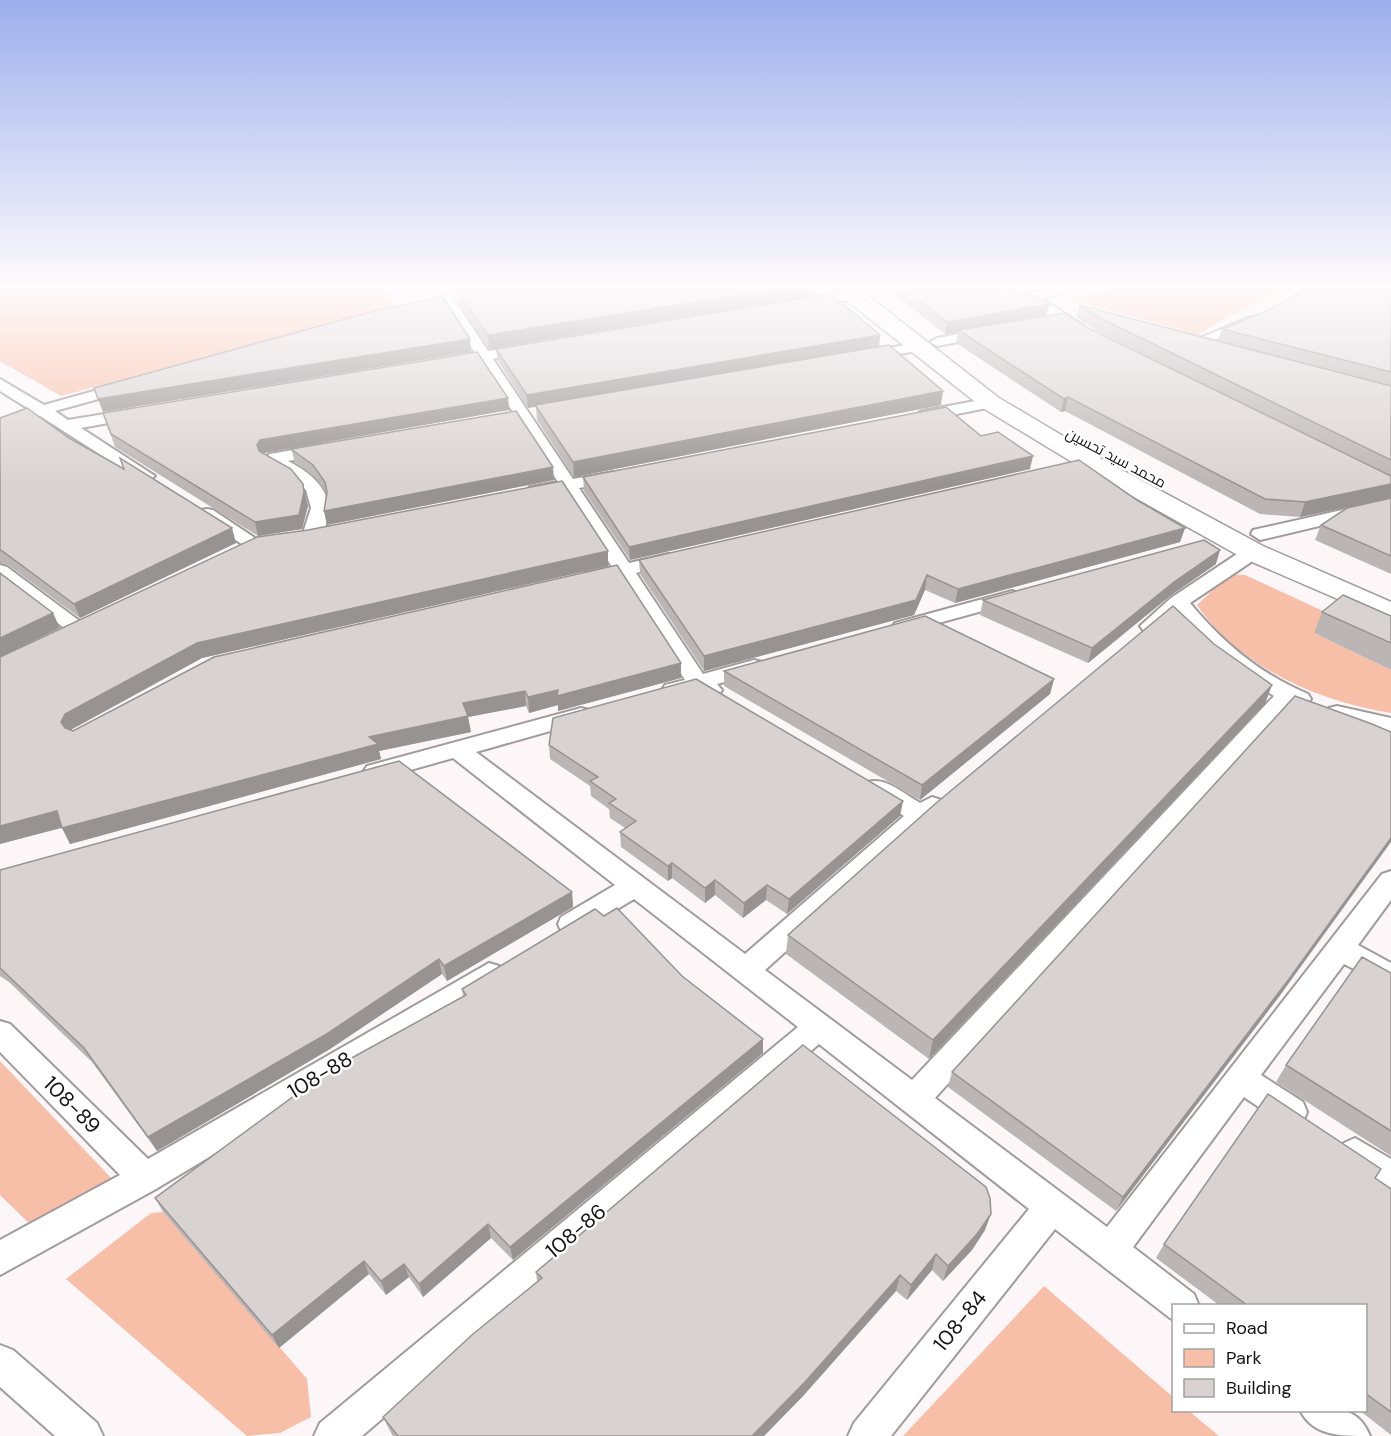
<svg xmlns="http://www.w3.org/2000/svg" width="1391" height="1436" font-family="'DM Sans',Cairo,sans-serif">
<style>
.green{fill:#f8bfa8}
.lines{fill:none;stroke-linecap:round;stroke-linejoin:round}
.minor-casing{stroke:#a19b9d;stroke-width:4}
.primary-casing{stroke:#a19b9d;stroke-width:3}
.minor{fill:#fff;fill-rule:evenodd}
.primary{fill:#fff;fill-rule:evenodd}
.wall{fill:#bbb5b5}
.shaded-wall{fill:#989393}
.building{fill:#d9d2d2;stroke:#989393;stroke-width:1.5}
.labels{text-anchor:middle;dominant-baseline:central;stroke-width:5;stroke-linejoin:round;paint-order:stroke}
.far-street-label{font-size:15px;fill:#151314;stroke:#fff}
.near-street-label{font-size:21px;fill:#151314;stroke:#fff}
</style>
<rect width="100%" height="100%" fill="#fcf6f8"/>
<path class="green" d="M0,284h381l14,22 -334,90 -61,-35z
M1143,284h157l-69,31 -33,20 -131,-37z
M1230,574l15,1 89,41 -20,17 77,37v43c-72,-11 -152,-46 -194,-108z
M0,1061l114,120 -80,47 -34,-33z
M163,1212l144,167 4,38 -31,16 -33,3 -181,-157 85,-66z
M1044,1286l129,111 1,13 15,1 30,25h-316z"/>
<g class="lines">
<defs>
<path id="minor" d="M1004,284h16l12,8 40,-8h29l-60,14 43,28v6l-5,1 -57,-33z
M853,292l7,4 -2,3 -51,8 -7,-4 7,-4z
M446,294l5,1 37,56 37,-6 7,4 -2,3 -37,7 80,120 40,-7 9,5 -3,4 -40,7 50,75 39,-9 10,6 -3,4 -39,9 67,101 51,-14 8,2 3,5 -3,5 -45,12 5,6 -3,5c-11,3 -15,-4 -24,-4 -11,-1 -18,7 -30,4l-3,-5 3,-5 20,-5 -66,-103 -27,6 -10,-6 3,-4 27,-6 -48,-76 -28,5 -9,-5 3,-4 28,-5 -78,-121 -29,5 -7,-4 2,-3 29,-6 -36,-55z
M1250,317l5,1v6l-55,22h-10l-2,-3z
M985,329l5,1v6l-53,10 -7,-4 7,-4z
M917,343l7,4 -2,3 -56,10 -7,-4 7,-4z
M0,379l44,26 82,-23 5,2 3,3 -3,3 -76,21 13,9 67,-11 6,2 2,3 -2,3 -60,11 74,48 -9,5 -6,-1 -100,-64 -40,15v-11l29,-11 -29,-18z
M991,398l6,2 2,3 -2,3 -75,15 -8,-5 8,-5z
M322,445l6,1 2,4 -2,4 -40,7c33,17 55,42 30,79l-7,2 -9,-6 9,-28 -5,-18 -44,-31 8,-5z
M1391,499v10l-131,31 -9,-6 2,-4z
M207,509l6,1 51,34 -9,6 -7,-2 -47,-30 -3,-4 3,-4z
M1253,546l9,6 -2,4 -70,47c33,40 70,71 118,91l3,5 -3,5h-16l-357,394 172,129 275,-353 9,-3v29l-33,45 33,18v25l-47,-24 -83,111 42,27 4,10 -4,10 -11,4 -11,-4 -37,-25 -111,150 61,47 5,12h-25v14l-4,-2 -115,-89 -164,207h-43l6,-13 175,-214 -210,-165 -457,392h-48l6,-13 478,-396 -164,-128 -53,32 -10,4 -10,-4 -3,-7 3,-7 54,-32 -162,-127 -78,22 -8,-2 -4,-6 4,-6 214,-58 8,2 3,5 -3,5 -113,32 269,202 159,-138 -36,-22 -4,-6 4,-6c18,-5 36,12 52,21l12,-6 9,3 3,6 -3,6 -176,158 147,110 362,-384 -49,-32 -48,-51c-11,10 -19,21 -34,17l-3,-4 31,-28 75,-50z
M0,565l7,2 78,58 3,4 -3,4h-14l-71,-53z
M1012,591l7,2 3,4 -3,4 -117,32 -7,-2 -3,-4 3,-4z
M1337,706l54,12v14l-36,-6 -26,-8 -3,-5 3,-5z
M489,963l10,3 4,8 -4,8 -343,207 -156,86v-35l120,-65 -120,-123v-31l10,3 138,135z
M1355,1138l36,21v33c-19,-7 -44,-21 -52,-39l5,-10z
M0,1345l13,5 84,73 6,13h-48l-55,-49z
M1300,1410c31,0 56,-8 70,26 -31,0 -57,0 -70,-26z"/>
<path id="primary" d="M833,284h20l146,114 101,60 163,88 128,56v20l-148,-64 -161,-90 -99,-60 -137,-108z"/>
</defs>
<use href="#minor" class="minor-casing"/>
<use href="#primary" class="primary-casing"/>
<use href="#minor" class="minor"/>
<use href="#primary" class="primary"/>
</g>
<path class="wall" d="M474,284h342l-1,12 -326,53 -30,-45 -1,-12 5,-2 -1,-3z
M884,284h125l-1,5 -4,1 45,14 -3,11 42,13 169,83 -160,-80 -20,-13 2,-13 139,36 4,-12 169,-45v214l-91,19 -40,-3 -195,-103 -4,1 -105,-69 2,-11 -13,2 -57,-45z
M880,335l-1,12 62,58 -367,72 -37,-57 -1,-14 -8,2 -30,-47 -2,-12z
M508,398l1,12 -245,43 -1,1 45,52 -6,23 -44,7 -143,-89 -12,-34z
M0,418l69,20 167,105 -156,75 -72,-53 -8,-2z
M291,449l263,31 -227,45 -3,-14 3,-17 -11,-16 -21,-16z
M1030,469l-400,91 -46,-69 -1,-14z
M1391,498v76l-76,-34 6,-15z
M1137,500l48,28 -5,14 -225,61 -30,-13 -11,25 -210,56 -64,-97 -1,-14z
M1216,564l-46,32 -82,67 -108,-48 3,-15z
M608,566l-406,92 -131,72 2,1 608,-53 -123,33v-6l-29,8 -3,-7 -58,11 3,15 -92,19 2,8 -311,85 -8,-17 -62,17v-187z
M1322,612l69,4v54l-77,-37z
M724,671l330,8 -4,15 -130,106 -196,-114z
M1265,704l-336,355 -143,-105 2,-19z
M549,745l351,71 -113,98 -21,-14 -23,18 -28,-23 -10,8 -33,-25 -4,3 -47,-34 -1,-15 5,-4 -15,-10 -1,-9 -18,-13 -1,-10 -40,-27z
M0,870l572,22 1,15 -126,74 -5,-7 -112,75 -173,102 -65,-89 -83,-80 -9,-6z
M1391,973v183l-115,-74 10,-17z
M682,976l81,63v14l-250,207 -22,-22 -68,59 -14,-20 -23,18 -17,-21 -90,74 -116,-136 -8,-14 308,-202 -1,-7z
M1281,994l-165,217 -168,-124 4,-15z
M1375,1178l16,11v246l-32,-25h6v-105h-146l-63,-47 8,-14z
M985,1230l-13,20 -29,31 -11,-11 -25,30 -11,-9 -93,105 -39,40h-371l-3,-5 -7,-14 154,-136 -1,-9z"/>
<path class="shaded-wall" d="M810,284h6l-1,12 -326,53 -1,-14z
M968,284h41l-1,5 -41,5z
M1029,284h19l-19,3z
M1049,304l-3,12 -88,14v2l-13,2 2,-12z
M880,335l-1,12 -351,61 -1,-13z
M470,339l1,13 -368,60 -5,-13z
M943,391l-2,14 -367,72 -1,-15z
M1068,397l-3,14 -4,1 3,-13z
M508,398l1,12 -245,43 -4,5 -3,-13 3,-5z
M1033,456l-3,13 -400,91 -1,-13z
M553,467l1,13 -227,45 -3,-14z
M303,484l5,22 -6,23 -44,7 -3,-14z
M1391,484v14l-91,19 5,-15z
M232,528l4,15 -156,75 -6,-14z
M1185,528l-5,14 -225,61 3,-14z
M1220,550l-4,14 -46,32 -82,67 4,-15 82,-66z
M608,551v15l-406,92 -130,71 -4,8 -7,-15 4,-8 132,-71z
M927,575l-2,15 -11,25 -210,56v-15z
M53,613l7,15 -60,29v-19z
M681,663v15l-123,33v-6l-29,8 -1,-16z
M1054,679l-4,15 -130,106 2,-15z
M1272,685l-7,19 -336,355 4,-19z
M525,691l1,15 -58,11 3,15 -92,19 2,8 -311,85 -8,-16 307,-91 94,-34z
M903,801l-3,15 -113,98 2,-15z
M57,811l8,16 -65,17v-18z
M1391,838v4l-110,152 -165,217 7,-14z
M672,863v15l-4,3v-15z
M715,880v15l-10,8v-15z
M767,885l-1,15 -23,18 1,-15z
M572,892l1,15 -126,74 -3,-15z
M439,959l3,15 -112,75 -173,102 -9,-14z
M763,1039v14l-250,207 -3,-13z
M991,1214l-6,16 -13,20 -29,31 5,-15z
M488,1224l3,14 -68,59 -4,-13z
M936,1254l-4,16 -25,30 4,-15z
M364,1261l5,13 -90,74 -7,-13z
M404,1264l5,13 -23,18 -5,-14z
M900,1275l-4,16 -93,105 -39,40h-12z"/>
<path class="building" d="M474,284h336l-322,51 -30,-43 6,-2 -2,-3z
M898,284h82l59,13 10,7 -102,18z
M1315,284h76v88l-169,-43 44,-18z
M831,294l49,41 -353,60 -31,-46z
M442,296l28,43 -372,60 -4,-11 273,-75z
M1079,305l312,81v74l-291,-142z
M1064,313l24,15 303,148v8l-86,18 -40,-3 -197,-102 -4,2 -106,-69z
M889,345l54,46 -370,71 -38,-57z
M477,352l31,46 -248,42 -3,5 2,6 32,18 12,15 1,8 -5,23 -44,7 -144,-88 -8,-21z
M946,407l35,29 17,-4 35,24 -404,91 -46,-70z
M27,408l42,30 55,31 -4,-11 112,70 -158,76 -72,-53 -2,-1v-132z
M516,411l37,56 -229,44 3,-19 -2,-10 -12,-17 -22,-16z
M1079,460l58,40 48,28 -227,61 -31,-14 -11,25 -212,56 -65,-96z
M562,481l46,70 -411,92 -132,71 -4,8 4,6 8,3 141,-74 403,-92 64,98 -124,33 1,-6 -30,7 -3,-6 -62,12 5,13 -99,21 9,7 -316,84 -5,-17 -57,15v-169l257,-120 51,-7z
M1391,498v58l-70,-31 26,-17z
M1204,540l16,10 -46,32 -82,66 -109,-48z
M0,573l53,40 -53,25z
M1343,595l48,21v27l-69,-31z
M1173,606l41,38 58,41 -339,355 -145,-105 147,-131z
M925,616l129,63 -132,106 -198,-114z
M696,679l207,122 -114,98 -22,-14 -23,18 -29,-23 -10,8 -33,-25 -4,3 -48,-34 16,-11 -27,-18 7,-4 -26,-18 8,-4 -49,-32 4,-27z
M1295,696l77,28 19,8v106l-102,141 -166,218 -171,-125z
M399,761l173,131 -128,74 -5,-7 -114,76 -177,102 -64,-89 -84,-80v-98z
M617,908l65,68 81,63 -253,208 -22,-23 -69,60 -15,-20 -23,17 -17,-20 -92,74 -117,-137 173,-127 138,-76 -4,-6 133,-80 9,7z
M1362,957l29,16v158l-105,-66z
M803,1045l183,142 4,11 1,16 -14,20 -29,32 -12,-12 -25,31 -11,-10 -95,107 -53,54h-354l-15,-19 90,-83 69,-56 -6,-6z
M1268,1094l113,75 -6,9 16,11v223l-26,-19v-88h-118l-83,-61z"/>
<linearGradient id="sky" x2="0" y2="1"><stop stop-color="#9daeec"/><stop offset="0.59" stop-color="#fefbfc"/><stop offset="1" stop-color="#fefbfc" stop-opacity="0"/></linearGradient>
<rect width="1391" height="485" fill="url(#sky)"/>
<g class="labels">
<g class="far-street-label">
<text transform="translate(1116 458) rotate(28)">محمد سید تحسین</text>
</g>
<g class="near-street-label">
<text transform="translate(320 1075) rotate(-31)">108-88</text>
<text transform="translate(72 1105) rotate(45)">108-89</text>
<text transform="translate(576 1231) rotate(-40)">108-86</text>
<text transform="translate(960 1321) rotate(-51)">108-84</text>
</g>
</g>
<rect x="1172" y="1304" width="195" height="108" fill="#ffffff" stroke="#a1a1a1" stroke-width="1.5"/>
<rect x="1184" y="1324" width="30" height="9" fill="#ffffff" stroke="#a1a1a1" stroke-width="1.5"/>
<text x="1226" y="1334" font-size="18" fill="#151314">Road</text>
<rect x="1184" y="1349" width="30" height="18" fill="#f8bfa8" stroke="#a1a1a1" stroke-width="1.5"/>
<text x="1226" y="1364" font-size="18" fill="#151314">Park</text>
<rect x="1184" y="1379" width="30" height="18" fill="#d9d2d2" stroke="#a1a1a1" stroke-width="1.5"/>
<text x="1226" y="1394" font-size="18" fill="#151314">Building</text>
</svg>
